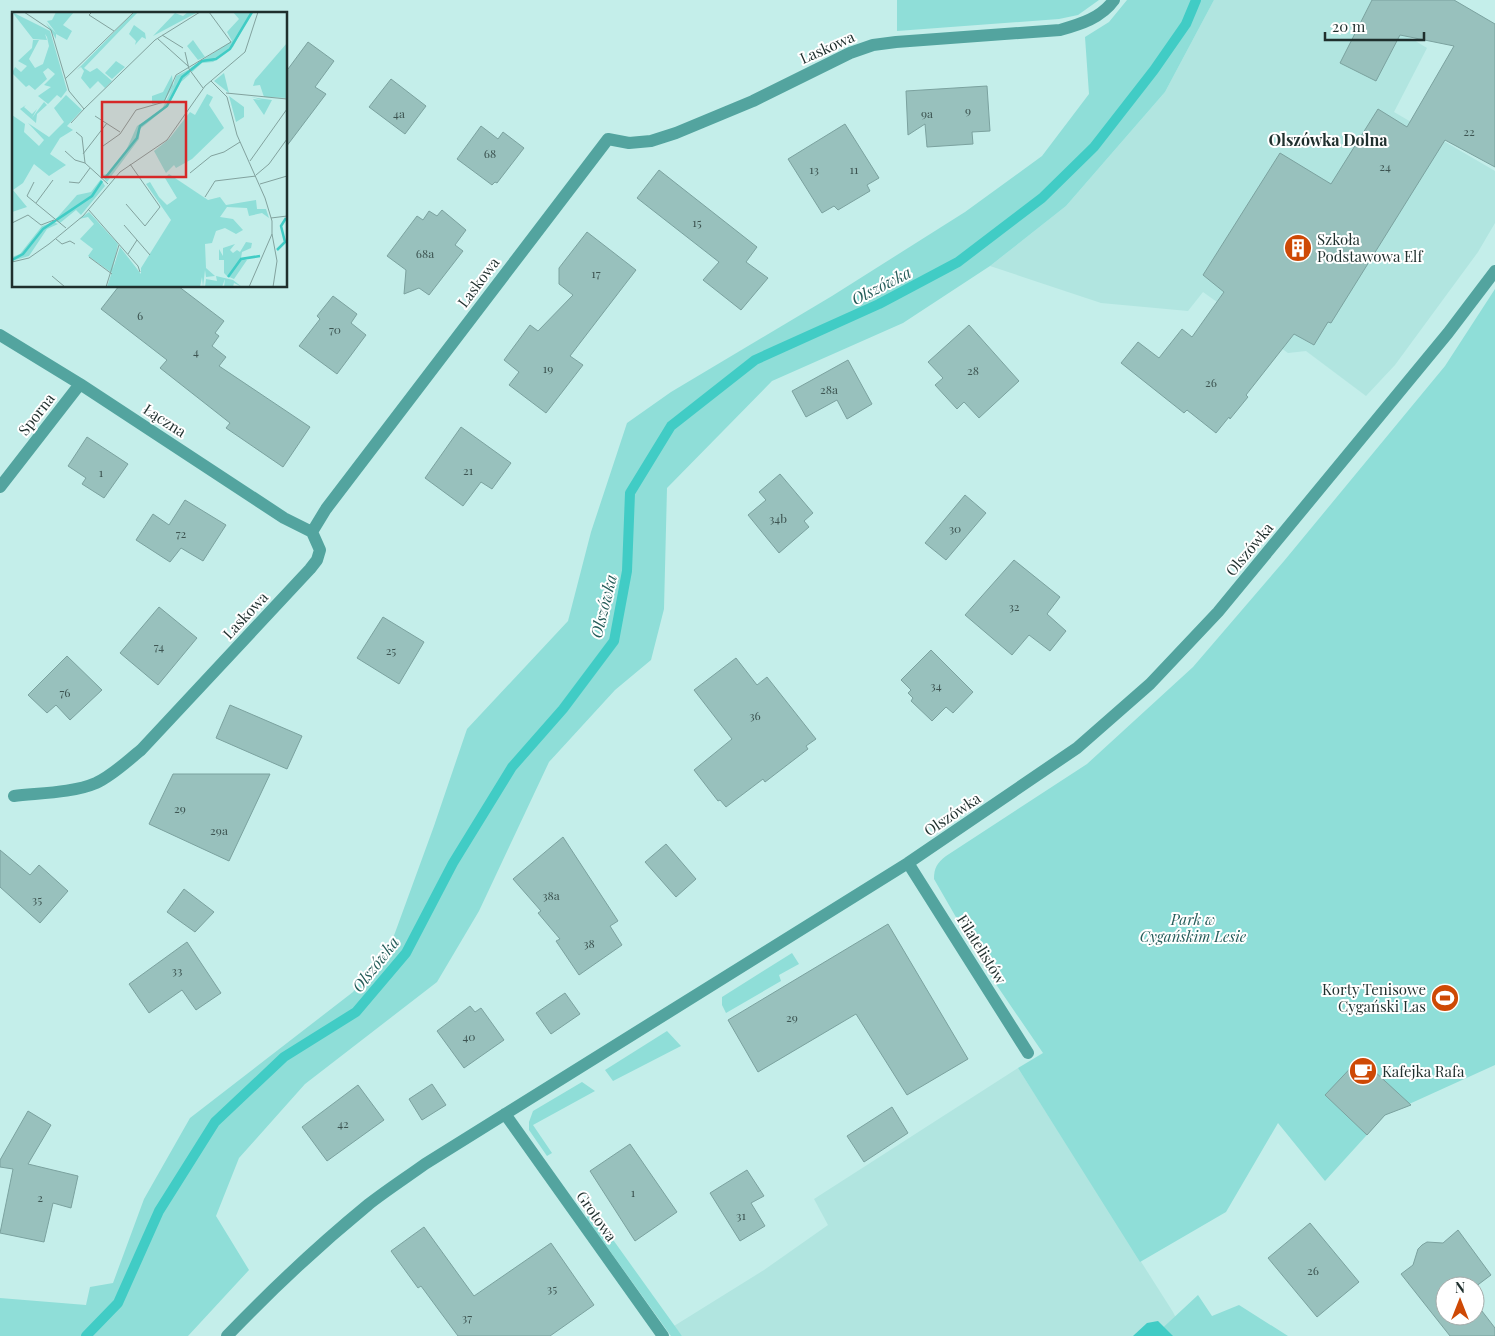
<svg xmlns="http://www.w3.org/2000/svg" width="1495" height="1336" font-family="'Playfair Display',serif">
<style>
.built{fill:#b1e5e0}
.green{fill:#8fded8}
.water{fill:#41ccc5}
.lines{fill:none;stroke-linecap:round;stroke-linejoin:round}
.stream{stroke:#41ccc5;stroke-width:10}
.building{fill:#98c1bd;stroke:#7ba29f}
.street{stroke:#53a49f;stroke-width:12}
.labels{text-anchor:middle;dominant-baseline:central;stroke-width:4;stroke-linejoin:round;paint-order:stroke}
.number-label{font-size:12px;fill:#3d5451}
.street-label{font-size:15px;fill:#1f2f2d;stroke:#fff}
.poi-label{font-size:15px;fill:#1f2f2d;stroke:#fff;text-anchor:start}
.park-label{font-size:15px;font-style:italic;fill:#255d5a;stroke:#fff}
.neighbourhood-label{font-size:16px;font-weight:bold;fill:#1f2f2d;stroke:#fff}
.water-label{font-size:16px;font-style:italic;fill:#265d5a;stroke:#fff}
.inset-river{fill:none;stroke:#41ccc5;stroke-width:2.5}
.inset-road{fill:none;stroke:#82a29e;stroke-width:1}
.view{fill:#d62828;fill-opacity:0.15;stroke:#d62828;stroke-width:2.5}
.inset-edge{fill:none;stroke:#1f2f2d;stroke-width:2.5}
</style>
<rect width="100%" height="100%" fill="#c4eeea"/>
<path class="built" d="M1214,0h190l5,37 18,11 -33,64 101,59v52l-17,29 -83,113 -29,31 -60,-45 -18,2 -85,-61 -15,19 -87,-8 -111,-37 76,-60 99,-114z
M1018,1068l155,244 12,24h-503l-8,-10 90,-56 64,-45 -14,-26z"/>
<path class="green" d="M897,0h202l-21,15 -19,4 -162,12z
M1127,0h87l-49,92 -99,114 -76,60 -87,57 -131,58 -105,107 -3,121 -13,51 -36,30 -66,72 -70,149 -42,71 -132,102 -66,74 -23,58 33,54 -61,66h-188v-38l86,7 4,-18 23,-4 31,-84 46,-81 163,-126 39,-51 42,-115 33,-97 101,-108 23,-89 36,-109 44,-31 161,-96 133,-84 77,-56 47,-62 -4,-57 24,-15z
M1495,289v776l-110,50 -60,66 -47,-58 -52,89 -86,50 -122,-194 25,-15 -56,-82 -53,-92c0,-11 3,-16 12,-23l141,-92 106,-97 91,-106 161,-195z
M792,953l7,11 -20,11 2,6 -55,32 -4,-8v-8z
M667,1031l14,15 -68,35 -8,-11z
M582,1082l13,9 -62,34 19,28 -5,3 -18,-26v-8l4,-11z
M586,1202l96,134h-11l-84,-117z
M1198,1295l14,21 27,-11 49,31h-134z"/>
<path class="water" d="M1158,1321l15,15h-40l14,-13z"/>
<g class="lines">
<path class="stream" d="M86,1336l32,-33 41,-92 56,-89 69,-65 72,-45 50,-59 47,-90 59,-96 51,-58 51,-68 13,-70 3,-78 41,-67 84,-66 124,-56 79,-42 84,-64 52,-51 60,-77 32,-46 10,-24"/>
</g>
<path class="building" d="M1372,0h82l41,24v143l-50,-27 -114,183 -3,-1 -14,23 -20,-11 -48,61 2,2 -18,22 -1,-2 -13,16 -29,-23 -3,3 -63,-50 17,-21 21,16 23,-29 10,8 32,-45 -21,-17 77,-122 51,31 47,-75 29,18 47,-81 -54,-11 -24,46 -36,-18z
M308,42l26,19 -19,26 11,7 -40,53v-79l2,1z
M391,79l35,27 -21,28 -36,-27z
M987,86l3,45 -18,1 1,12 -46,3 -2,-23 -17,11 -2,-44z
M845,124l34,54 -12,7 3,6 -32,19 -4,-4 -12,7 -34,-54z
M481,126l17,13 5,-7 21,16 -27,35 -2,-1 -3,3 -35,-26z
M659,170l98,77 -11,15 22,16 -27,32 -38,-30 16,-18 -82,-64z
M442,210l24,20 -11,15 8,6 -34,44 -10,-7 -15,6 2,-24 -19,-14 30,-40 6,4 6,-9 8,5z
M587,232l49,38 -66,86 13,9 -37,48 -37,-28 10,-13 -15,-12 26,-35 8,6 35,-36 -14,-11v-16z
M119,286h59l46,35 -9,12 4,3 -7,10 14,11 -7,9 91,61 -27,40 -57,-39 4,-5 -70,-55 7,-8 -66,-51z
M333,296l24,18 -6,9 15,12 -29,39 -38,-28 21,-27 -3,-3z
M969,325l50,56 -40,37 -15,-16 -7,7 -22,-24 8,-7 -15,-16z
M848,360l24,44 -25,15 -10,-19 -31,17 -14,-26z
M461,427l50,36 -19,26 -11,-7 -18,24 -38,-28z
M87,437l41,27 -24,34 -22,-14 4,-6 -18,-12z
M780,474l33,39 -9,8 5,6 -30,26 -31,-38 18,-15 -7,-8z
M965,495l21,18 -40,47 -21,-17z
M185,500l41,25 -23,36 -22,-13 -11,14 -34,-22 17,-26 16,11z
M1014,560l46,37 -13,17 19,17 -16,20 -21,-16 -17,20 -47,-40z
M159,607l38,31 -39,47 -38,-32z
M383,617l41,25 -25,42 -42,-26z
M931,650l42,42 -20,21 -7,-6 -14,14 -21,-20 2,-3 -5,-5 3,-3 -10,-10z
M67,656l35,34 -32,30 -14,-15 -9,8 -19,-18z
M736,658l21,27 10,-8 49,62 -10,7 2,3 -43,33 -2,-3 -37,28 -6,-7 -2,1 -24,-31 38,-31 -38,-49z
M230,705l72,31 -15,33 -71,-31z
M173,774h97l-41,87 -80,-37z
M563,837l55,84 -8,5 12,19 -43,30 -23,-34 4,-2 -22,-26 3,-2 -28,-32z
M666,844l30,35 -20,18 -31,-35z
M0,850l30,25 9,-10 29,26 -28,32 -40,-36z
M184,889l30,23 -19,20 -28,-20z
M888,924l80,135 -61,36 -51,-81 -98,58 -30,-52z
M187,942l34,51 -25,17 -14,-20 -33,23 -20,-29z
M565,993l15,21 -29,20 -15,-21z
M470,1006l5,6 6,-4 23,32 -40,28 -27,-37z
M1360,1058l51,47 -26,10 -18,20 -42,-40z
M432,1084l14,21 -24,15 -13,-21z
M358,1085l26,35 -57,41 -25,-34z
M892,1107l16,26 -44,29 -17,-26z
M28,1111l23,14 -23,39 50,12 -7,32 -18,-5 -9,39 -44,-9 13,-64 -13,-2v-7z
M630,1144l47,68 -42,29 -45,-70z
M747,1170l17,26 -13,7 14,23 -25,15 -30,-48z
M1310,1223l49,59 -42,35 -49,-59z
M424,1227l50,69 77,-53 43,62 -44,31h-92l-37,-50 -3,2 -27,-37z
M1458,1230l33,45 -16,12 -30,-1v30h30v-14l20,26v8h-45l-49,-62 12,-9 5,-16 4,-4 5,-3 16,1z"/>
<g class="lines">
<path class="street" d="M0,335l80,49 204,134 28,14
M0,487l80,-103
M14,796c25,-3 59,-3 82,-13 17,-8 30,-21 45,-33l169,-181 7,-9 3,-10 -8,-18 14,-23 282,-370 21,4 22,-2 25,-8 77,-32 97,-48 23,-8 23,-3 164,-12c21,-6 41,-12 54,-30
M908,863l120,190
M505,1114l158,222
M227,1336c45,-47 92,-91 142,-132 18,-14 38,-27 56,-40l483,-301 169,-115 73,-64 68,-72 230,-279 47,-62"/>
</g>
<defs>
<symbol id="building-disc" viewBox="-11 -11 22 22"><circle r="9.5" fill="#ce4905" stroke="#fff"/><path d="M-4-6H4V6H1V3H-1V6H-4ZM-2.5-4.3h1.7v1.8h-1.7ZM.8-4.3h1.7v1.8H.8ZM-2.5-1h1.7V.8h-1.7ZM.8-1h1.7V.8H.8Z" fill="#fff"/></symbol>
<symbol id="stadium-disc" viewBox="-11 -11 22 22"><circle r="9.5" fill="#ce4905" stroke="#fff"/><path d="M0-5a6.5 5 0 1 0 0 10a6.5 5 0 1 0 0-10ZM-3.5-1.8h7v3.6h-7Z" fill="#fff"/></symbol>
<symbol id="cafe-disc" viewBox="-11 -11 22 22"><circle r="9.5" fill="#ce4905" stroke="#fff"/><path d="M-5.5-4.5H6V0H3Q3 3.5 0 3.5H-2.5Q-5.5 3.5-5.5 0ZM3-3.2v2h1.7v-2ZM-6 4.5H4V6H-6Z" fill="#fff"/></symbol>
</defs>
<g fill-rule="evenodd">
<use href="#building-disc" x="1282" y="232" width="32" height="32"/>
<use href="#stadium-disc" x="1429" y="982" width="32" height="32"/>
<use href="#cafe-disc" x="1347" y="1055" width="32" height="32"/>
</g>
<g class="labels">
<g class="number-label">
<text x="968" y="110">9</text>
<text x="399" y="113">4a</text>
<text x="927" y="113">9a</text>
<text x="1469" y="131">22</text>
<text x="490" y="153">68</text>
<text x="1385" y="166">24</text>
<text x="814" y="169">13</text>
<text x="854" y="169">11</text>
<text x="697" y="222">15</text>
<text x="425" y="253">68a</text>
<text x="596" y="273">17</text>
<text x="140" y="315">6</text>
<text x="335" y="329">70</text>
<text x="196" y="351">4</text>
<text x="548" y="368">19</text>
<text x="973" y="370">28</text>
<text x="1211" y="382">26</text>
<text x="829" y="389">28a</text>
<text x="468" y="470">21</text>
<text x="101" y="472">1</text>
<text x="778" y="518">34b</text>
<text x="955" y="528">30</text>
<text x="181" y="533">72</text>
<text x="1014" y="606">32</text>
<text x="159" y="646">74</text>
<text x="391" y="650">25</text>
<text x="936" y="685">34</text>
<text x="65" y="692">76</text>
<text x="755" y="715">36</text>
<text x="180" y="808">29</text>
<text x="219" y="830">29a</text>
<text x="551" y="895">38a</text>
<text x="37" y="899">35</text>
<text x="589" y="943">38</text>
<text x="177" y="970">33</text>
<text x="792" y="1017">29</text>
<text x="469" y="1036">40</text>
<text x="343" y="1123">42</text>
<text x="633" y="1192">1</text>
<text x="40" y="1197">2</text>
<text x="741" y="1215">31</text>
<text x="1313" y="1270">26</text>
<text x="552" y="1288">35</text>
<text x="467" y="1317">37</text>
</g>
<g class="street-label">
<text transform="translate(827 47) rotate(-24)">Laskowa</text>
<text transform="translate(478 282) rotate(-53)">Laskowa</text>
<text transform="translate(36 414) rotate(-52)">Sporna</text>
<text transform="translate(165 420) rotate(33)">Łączna</text>
<text transform="translate(1249 549) rotate(-50)">Olszówka</text>
<text transform="translate(245 615) rotate(-47)">Laskowa</text>
<text transform="translate(952 814) rotate(-34)">Olszówka</text>
<text transform="translate(982 949) rotate(58)">Filatelistów</text>
<text transform="translate(597 1216) rotate(55)">Grotowa</text>
</g>
<g class="poi-label">
<text x="1317" y="239">Szkoła<tspan x="1317" dy="17">Podstawowa Elf</tspan></text>
<text x="1426" y="989" text-anchor="end">Korty Tenisowe<tspan x="1426" dy="17">Cygański Las</tspan></text>
<text x="1382" y="1071">Kafejka Rafa</text>
</g>
<g class="park-label">
<text x="1193" y="919">Park w<tspan x="1193" dy="17">Cygańskim Lesie</tspan></text>
</g>
<g class="neighbourhood-label">
<text x="1328" y="139">Olszówka Dolna</text>
</g>
<g class="water-label">
<text transform="translate(881 285) rotate(-27)">Olszówka</text>
<text transform="translate(603 606) rotate(-76)">Olszówka</text>
<text transform="translate(375 964) rotate(-52)">Olszówka</text>
</g>
</g>
<g transform="translate(12 12)">
<rect width="275" height="275" fill="#c4eeea"/>
<path d="M0,0l38,19 17,59 -6,8 -4,-3 -9,9 -10,-8 13,-9 -7,-2 11,-11 -7,-6 -5,4 4,7 -12,11 -6,-5 -3,2 -14,-14 3,-6 6,5 6,-6 -9,-5 14,-13 1,-8h6l-10,19 6,9 8,-4 6,-18 -2,-9 -2,-3 2,6 -14,-1zM44,0h18l-11,13 9,6 -5,9 -11,-6v5l-10,-16 10,10 -9,-12 5,-1zM122,0h4l-54,56 6,4 7,-4 15,13 -7,7 -7,-7 -8,8 -9,-11 3,-7 -3,-4 -4,3zM176,0h10l-45,24 22,-23 8,3zM221,0h23l-6,2 -17,33 -20,15 -11,1 -10,9 -2,-4 42,-27 -5,-9 12,-13zM122,13l11,8 1,6 -4,-2 -7,8 1,-4 -7,-7zM181,28l12,17 -7,3 -11,-14zM275,31v55l-23,-1 -4,-12 -7,1 2,-6zM104,49l9,6 -13,12 -7,-6zM176,58l2,4 -9,8 -14,25 -27,22 -1,10 -32,43 -6,-7 7,-1 16,-19 13,-29 24,-15 12,-24 -10,16 -11,1v-8l11,-4 9,-17 1,11 3,-10zM212,61l5,20 -15,-12zM195,82l6,3 -4,8 15,23 -32,31 -16,9 -2,-3 -8,8 -12,-22 15,-12 21,-27 5,3zM54,83l16,15 -15,16 6,4 -13,8 -10,16 16,11 -17,11 -15,-12 -11,19 -10,7 14,17 -15,5v-97l13,9 -1,8 15,14 5,-6 -16,-17 21,14 15,-15 -10,-14zM217,84l15,11v10l-8,5zM239,85l21,3 -8,15 -11,-16 9,1zM32,90l3,3 -10,9 -1,9 -16,-14 6,-4 -2,2 8,7 5,-5 -5,9zM157,162l39,26 12,-3 6,8 30,-5 1,9h9l3,9 -7,-5 -13,3 -2,-8 -20,-1 -7,10 13,2 10,11 -7,4 -11,-6 -9,3 -4,12 -7,1 1,24 9,8 -9,1 -1,-7 -2,17 -1,-10 -2,10h-93l13,-40 21,27v-6l30,-48 -25,-36 4,-2 9,15 8,8 3,-2 7,-5 -12,-20zM89,167l4,7 -24,29 -5,-5 -16,13 -5,-3 22,-25 14,-3zM77,200l29,32 -6,29 -24,-17 5,-7 -13,-10 14,-15 -6,-7 -9,2zM42,210l4,2 -11,5 -18,27 -17,5v-4l8,-3 22,-28zM234,230l6,1 -1,5 -9,4 -1,6 6,2 -13,19 -7,-3 -3,-3v-13h-5v-11l4,7v-8l12,-4 -5,6 3,3 4,-3 3,2zM204,264l17,4 9,7 -8,-4 -1,4h-9l1,-8 -3,8h-17l1,-8 11,2z" fill="#8fded8"/>
<path class="inset-river" d="M93,166l32,-40 3,-12 27,-20 15,-29 20,-16 14,-2 14,-10 22,-37M265,238l8,-8 -4,-16 5,-8M0,248l11,-6 20,-25 49,-33 10,-15M216,265l13,-18 19,-3"/>
<path class="inset-road" d="M12,0l27,18 18,61 15,18 71,-69 45,-28M80,0l-3,3 25,16M150,23l21,13M146,27l30,27M173,40l4,17 14,19M53,67l69,-67M199,69l16,16 10,38 28,63 7,23v13l-23,53M214,81l61,6M83,104l25,16M59,111l13,-14M64,120l6,5 3,26M91,134l17,-12 16,-24 28,-8 12,-27 55,-33 -22,-30M53,139l10,9 10,3M71,142l24,-31M238,149l37,-52M73,151l23,21M178,161l21,-17 13,-4 16,-10M244,163l13,-11 18,-25M22,170l-7,14 39,32M57,170l10,1 11,-15M248,172l27,-8M193,185l10,-16 41,-5M24,191l17,-23M114,192l19,22 15,-19 -30,-43M76,197l50,57 2,6M259,206l16,-2M0,211l16,-8 13,10 13,-5M112,213l13,15M260,222l5,27 -4,26M44,227l6,5 8,-3 5,3M116,242l9,-14 13,15M77,245l23,17M0,250l17,-4 20,-14 34,-28 37,-44 47,-32 38,-54 40,-34 13,-40M40,264l13,11M94,275l13,-42"/>
<path class="view" d="M90,90h84v75h-84z"/>
<rect width="275" height="275" class="inset-edge"/>
</g>
<g transform="translate(1460 1301)"><circle r="24" fill="#ffffff" stroke="#a5acab"/>
<path d="M0-4L9 19L0 12L-9 19Z" fill="#ce4905"/>
<text y="-8" font-size="14" font-weight="bold" text-anchor="middle" fill="#1f2f2d">N</text>
</g>
<path d="M1325 32v8h99v-8" fill="none" stroke="#1f2f2d" stroke-width="2.5"/>
<text x="1332" y="32" font-size="15" fill="#1f2f2d" stroke="#ffffff" stroke-width="4" paint-order="stroke">20 m</text>
</svg>
